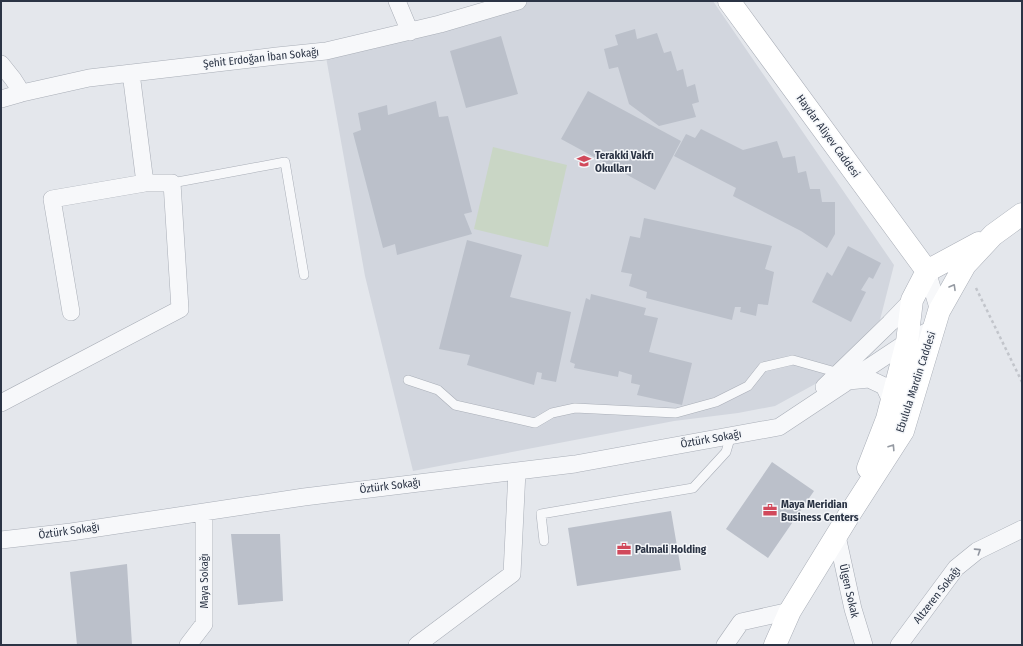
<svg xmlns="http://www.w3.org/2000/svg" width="1023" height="646" font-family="'Fira Sans Condensed',sans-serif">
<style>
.built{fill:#d2d6de}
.green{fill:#c9d6c5}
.building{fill:#bbc0ca}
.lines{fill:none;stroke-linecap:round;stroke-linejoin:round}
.lane-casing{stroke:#a9aeb7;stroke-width:10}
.street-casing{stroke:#a9aeb7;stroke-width:18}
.secondary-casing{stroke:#a9aeb7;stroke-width:23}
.path{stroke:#c2c5cb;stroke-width:2.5;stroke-dasharray:3 3;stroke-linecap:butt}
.lane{stroke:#f7f8fa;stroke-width:9}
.street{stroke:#f7f8fa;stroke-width:17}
.secondary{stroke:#fff;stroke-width:22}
.oneway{stroke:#959aa2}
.oneway2{stroke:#9196a0}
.labels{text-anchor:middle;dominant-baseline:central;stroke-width:3;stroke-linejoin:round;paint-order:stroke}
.street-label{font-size:11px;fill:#2b3445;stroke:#f4f6f9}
.poi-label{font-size:11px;font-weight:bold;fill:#2b3445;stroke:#f4f6f9;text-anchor:start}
</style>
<rect width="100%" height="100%" fill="#e4e7ec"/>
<path class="built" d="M530,1h183l181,264 -14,55 -63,63 -42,23 -37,7 -64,8 -261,50 -48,-195 -39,-219z"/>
<path class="green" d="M493,147l74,18 -19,82 -74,-18z"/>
<path class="building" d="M635,29l2,10 20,-6 7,20 7,-2 6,20 6,-2 4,18 8,-3 4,18 -7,2 4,13 -37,9 -30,-22 -11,-37 -9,2 -5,-20 14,-4 -3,-10z
M501,36l17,58 -52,14 -16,-57z
M588,91l93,50 -26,49 -94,-51z
M436,101l3,16 9,-1 24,96 -8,2 8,20 -75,21 -2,-11 -12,4 -30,-115 8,-3 -3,-17 29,-8 1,10z
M701,129l42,21 34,-9 6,17 12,-2 3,17 8,-2 4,18h10l2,13h13v32l-8,14 -26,-17 -68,-35 3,-8 -62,-32 12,-22 9,4z
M644,218l128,28 -7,23 9,3 -6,33 -10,-1 -2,12 -16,-4 1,-5h-6l-3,13 -86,-22 1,-6 -18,-6 3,-12 -11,-2 9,-36 10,2z
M467,240l55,15 -12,42 61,15 -15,70 -15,-3 1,-6 -5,-1 -3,13 -67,-20 3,-10 -31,-6z
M848,246l33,17 -8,16 -4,-2 -8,13 5,2 -15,30 -39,-20 15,-30 5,4z
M591,294l55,14 -2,7 14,3 -9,34 43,11 -10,42 -45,-10 3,-10 -9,-2 1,-8 -13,-4 -1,6 -44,-9 1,-4 -5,-2 16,-64 4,2z
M772,462l42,29 -46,67 -42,-29z
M671,511l10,59 -104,16 -9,-58z
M231,534h49l3,67 -45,4z
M127,564l5,81h-55l-7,-73z"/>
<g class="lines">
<defs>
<path id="lane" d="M172,183l113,-21 19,113
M408,380l30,10 17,15 80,18 17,-10 23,-5 101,5 40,-11 32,-16 15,-19 30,-7 46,13
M544,541l-3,-27 152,-26 33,-36 5,-17"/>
<path id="street" d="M397,1l13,31
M1,64l12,15 9,14
M1,99l21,-6 67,-15 188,-22 49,-5 114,-27 78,-23
M927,271l12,40
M71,312l-19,-113 93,-16
M848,381l21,-2 15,7 7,15
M824,387l66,-64 22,-23
M1,403l179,-94 -8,-126h-27l-14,-110
M837,536l16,73 11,36
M1,540l70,-8 233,-35 271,-33 204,-37 128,-85 27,-14
M188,645l16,-21v-112
M417,645l95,-71 5,-103
M725,645l16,-23 49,-11
M899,645l57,-77 21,-17 45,-22"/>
<path id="secondary" d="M729,1l198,270
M868,468l19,-49 20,-77 5,-42 15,-29 52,-28
M775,645l15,-34 59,-96 54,-84 36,-120 26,-46 28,-30 29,-21"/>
</defs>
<use href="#lane" class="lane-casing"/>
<use href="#street" class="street-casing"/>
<use href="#secondary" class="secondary-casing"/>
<path class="path" d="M976,288l46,94"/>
<use href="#lane" class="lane"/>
<use href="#street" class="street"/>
<use href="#secondary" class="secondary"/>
</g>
<defs><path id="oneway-chevron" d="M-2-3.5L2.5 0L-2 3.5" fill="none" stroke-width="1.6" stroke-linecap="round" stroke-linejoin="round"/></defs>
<g class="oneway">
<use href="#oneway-chevron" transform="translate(953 287) rotate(-60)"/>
<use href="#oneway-chevron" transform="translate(892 447) rotate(-57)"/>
</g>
<use class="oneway2" href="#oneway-chevron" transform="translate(978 551) rotate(-33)"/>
<defs>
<symbol id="school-bare" viewBox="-9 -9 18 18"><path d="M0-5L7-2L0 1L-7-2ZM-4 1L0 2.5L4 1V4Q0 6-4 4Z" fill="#d1495b" stroke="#f4f6f9" stroke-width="2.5" paint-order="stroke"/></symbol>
<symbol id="office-bare" viewBox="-9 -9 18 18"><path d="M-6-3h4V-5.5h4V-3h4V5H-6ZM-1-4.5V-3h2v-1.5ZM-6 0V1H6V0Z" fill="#d1495b" stroke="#f4f6f9" stroke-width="2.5" paint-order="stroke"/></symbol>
</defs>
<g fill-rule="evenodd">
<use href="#school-bare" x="574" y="151" width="20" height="20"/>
<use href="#office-bare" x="760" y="500" width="20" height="20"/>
<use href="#office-bare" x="614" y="539" width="20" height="20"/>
</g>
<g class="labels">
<g class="street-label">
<text transform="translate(261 58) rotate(-6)">Şehit Erdoğan İban Sokağı</text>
<text transform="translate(828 136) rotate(54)">Haydar Aliyev Caddesi</text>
<text transform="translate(916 382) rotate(-72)">Ebulula Mardin Caddesi</text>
<text transform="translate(711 439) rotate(-10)">Öztürk Sokağı</text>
<text transform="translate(390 486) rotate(-7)">Öztürk Sokağı</text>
<text transform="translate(69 531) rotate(-8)">Öztürk Sokağı</text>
<text transform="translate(204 581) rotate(-90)">Maya Sokağı</text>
<text transform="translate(849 591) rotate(77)">Ülgen Sokak</text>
<text transform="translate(937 595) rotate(-52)">Altzeren Sokağı</text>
</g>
<g class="poi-label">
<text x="595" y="155">Terakki Vakfı<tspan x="595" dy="13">Okulları</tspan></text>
<text x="781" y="504">Maya Meridian<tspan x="781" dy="13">Business Centers</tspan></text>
<text x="635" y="549">Palmali Holding</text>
</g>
</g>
<rect width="1023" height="646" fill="none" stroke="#2b3445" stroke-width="4"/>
</svg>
